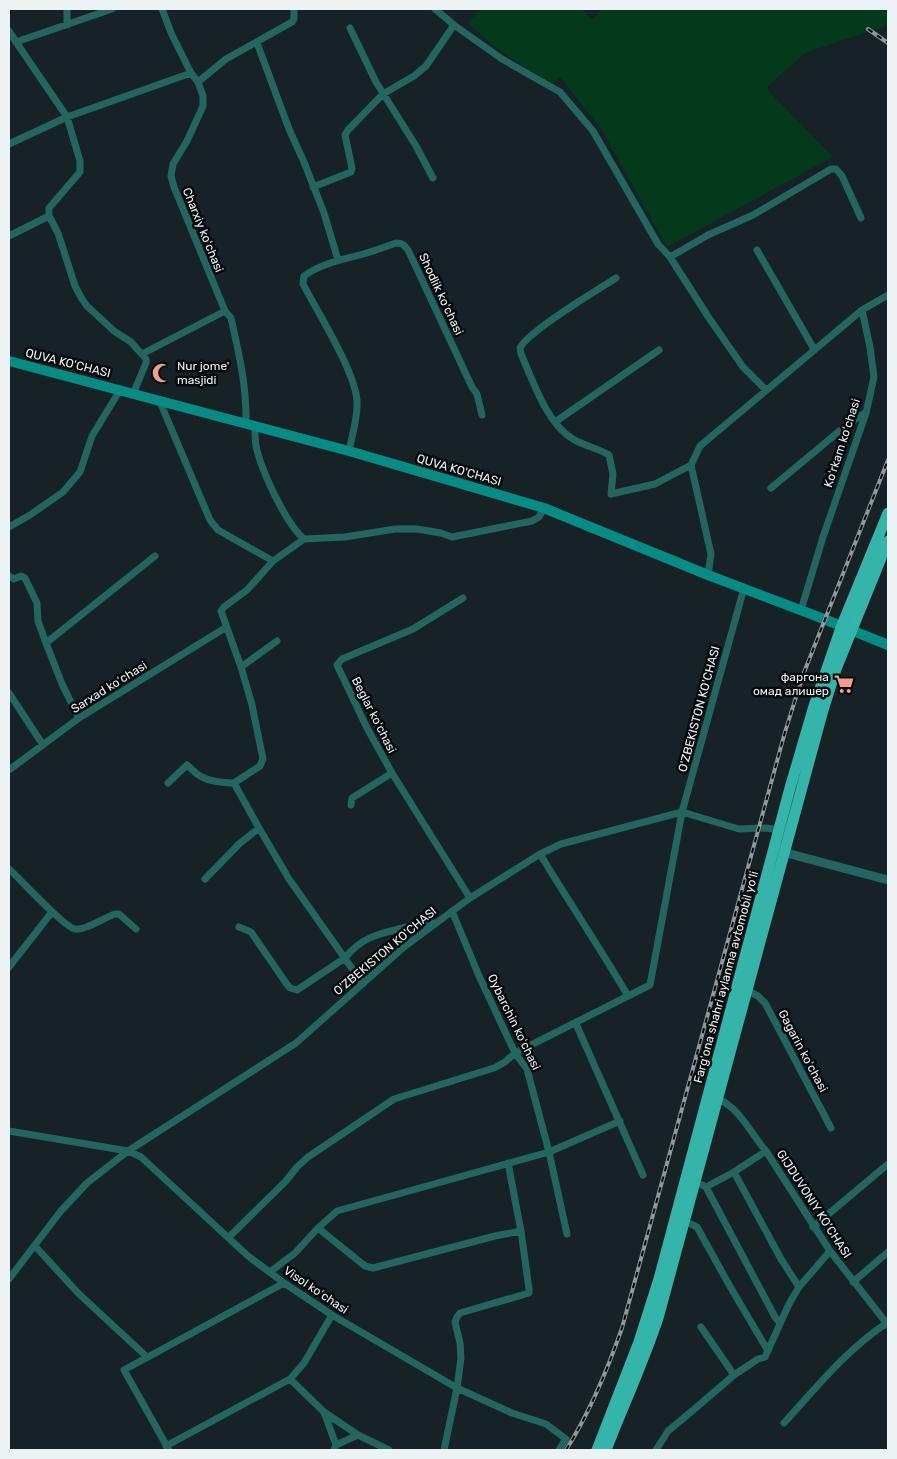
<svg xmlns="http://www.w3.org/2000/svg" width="897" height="1459" font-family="Rubik,sans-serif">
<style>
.green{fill:#05391b}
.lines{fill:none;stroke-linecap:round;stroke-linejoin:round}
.minor{stroke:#24655f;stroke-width:7}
.tertiary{stroke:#24655f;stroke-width:9}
.secondary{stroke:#078c84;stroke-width:10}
.trunk{stroke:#35b4aa;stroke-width:11}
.rail-casing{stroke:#8f999c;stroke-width:4}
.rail{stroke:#060a0c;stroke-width:2;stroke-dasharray:5.5;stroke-linecap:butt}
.labels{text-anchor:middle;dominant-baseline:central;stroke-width:5;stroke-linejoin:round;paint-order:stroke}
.street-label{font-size:12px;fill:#ebf3f5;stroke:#060a0c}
.poi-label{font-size:12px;fill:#ebf3f5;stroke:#060a0c;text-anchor:start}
</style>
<rect width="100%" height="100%" fill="#162226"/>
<path class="green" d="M483,9h98l11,11 10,-11h286v16l-83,28 -39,35 67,69 -166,90 -65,-117 -42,-53 -7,6c-32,-17 -60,-36 -86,-61z"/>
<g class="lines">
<path class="minor" d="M67,9v16
M162,9l10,26 19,38
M435,9l19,16 48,34 58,33 33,39 65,113 12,13 38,-22 45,-20 78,-46h5l6,7 19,42
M350,28l26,54 40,64 17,32
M9,31l7,11 96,-33
M16,42l51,75 13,44v11l-31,36v8
M257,43l32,86 15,33 20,51 14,47
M9,144l58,-27 124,-44 7,9
M313,187l38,-15 1,-4 -7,-33 3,-5 35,-36 31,-18 12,-10 28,-41
M9,236l40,-20 9,17 17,53 7,13 5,7 27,25 17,11 15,17v4l-13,31
M757,250l57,99
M670,257l39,61 34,49 23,23
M616,278c-19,12 -89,54 -96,70l1,6c12,27 26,70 52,85 11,7 25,9 36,16l4,19 -2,20 44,-10 36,-19
M142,354l83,-43
M160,402l50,118 8,10 55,31
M555,422l104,-72
M246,424c1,-36 -7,-71 -15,-106l-6,-7 -51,-124 -3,-11 2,-12 14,-23 16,-35v-10l-5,-14 28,-23 66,-37 2,-3v-10
M255,427c0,6 0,13 1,19 5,24 30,78 48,93
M349,451c3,-16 9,-33 8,-50 -2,-30 -39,-88 -54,-117l1,-8c18,-13 38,-16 59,-22 11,-3 22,-7 33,-11 8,0 9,3 13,9l63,135 5,7 5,21
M771,488l77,-64 17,-11
M9,527l21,-12 33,-23 17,-20 12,-36 28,-46
M708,575l3,-21 -20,-89 9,-19 162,-136
M9,576l5,3 7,-3 4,2 12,25 1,18 8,22 16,41 17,34
M463,598l-50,31 -71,30 -5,6 30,63 25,45 78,125
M801,610l22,-73 43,-124 8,-36 -4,-30 -8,-37 26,-15
M46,643l109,-87
M241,667l36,-26
M9,693l34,52
M9,770l70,-52 146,-90
M168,783l19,-18c4,3 6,6 10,9 9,7 26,9 37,9
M351,805l1,-7 40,-25
M540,854c29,48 60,94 88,142
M9,869c11,10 56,59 66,60 10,2 30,-12 40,-15h4l17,15
M205,879l34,-35 20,-16
M452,911l27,65 36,77 12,16 22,83 18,82
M239,927l12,5 35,51 4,5 7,2 48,-32c17,-22 37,-25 62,-31 10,-3 16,-4 27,-4
M9,967l43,-55
M363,984l-74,-105 -30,-51 -25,-45 26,-17 3,-7 -11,-54 -11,-38 -20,-56 3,-4 23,-17 26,-29 31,-22 41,-2 50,-8h22l24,4 11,4 80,-16 7,-4 5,-9
M748,991l10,5 7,7 66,125
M576,1024l67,151
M718,1099c23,10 32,34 48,52l64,100 58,74
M9,1131l119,20 13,6 107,99 36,27 48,32 125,73 -13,62
M508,1163l13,68 -26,5 -122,32 -8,-2 -47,-38 19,-17 212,-59 71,-31
M734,1172l47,87 18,28
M702,1185l4,2 28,-15 32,-21
M706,1187l69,130 5,6
M684,1221l13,6 31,56 40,68
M813,1227l75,-63
M521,1231l8,58v4l-69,20 -3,4 -2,5 5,21 1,15 -4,30 55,25 34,11 20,15 -7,11
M229,1237l57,-56 11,-14 11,-10 86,-58 100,-31 11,-6 10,-9 135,-68 32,-173 57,17 27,-1 13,2
M35,1246l43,47 69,64
M270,1272l25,-19 23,-25
M9,1279l51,-67 27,-29 41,-32 168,-108 108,-96 66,-49 70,-44 21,-10 121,-32 62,-224
M853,1282l35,-30
M701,1327l33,48
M290,1379l14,-16 28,-48
M324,1412l34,23
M784,1423c32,-35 63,-74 103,-100
M336,1445l22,-10 31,15
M166,1446l124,-67 34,33 12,33 -2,5
M169,1450l-45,-80 160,-87
M656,1450l12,-19 23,-19 43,-37 24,-16 7,-2 24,-53 10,-17 31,-36"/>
<path class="tertiary" d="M779,851l109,29"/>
<path class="secondary" d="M9,361l340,90 195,57 164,67 116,44 64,26"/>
<path class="trunk" d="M597,1450l42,-108 20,-63 131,-491 24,-82 28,-81 46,-112
M606,1450c17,-44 37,-87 52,-132l165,-608 13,-41 52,-128"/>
<defs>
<path id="rail" d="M868,29l20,14
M566,1450c24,-38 41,-79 56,-122l163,-596 18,-57 85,-215"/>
</defs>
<use href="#rail" class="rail-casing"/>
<use href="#rail" class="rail"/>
</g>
<defs>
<symbol id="mosque-bare" viewBox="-9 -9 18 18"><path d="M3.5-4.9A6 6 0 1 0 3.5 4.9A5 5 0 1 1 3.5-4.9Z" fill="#f49d8c" stroke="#060a0c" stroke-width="2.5" paint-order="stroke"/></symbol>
<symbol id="supermarket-bare" viewBox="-9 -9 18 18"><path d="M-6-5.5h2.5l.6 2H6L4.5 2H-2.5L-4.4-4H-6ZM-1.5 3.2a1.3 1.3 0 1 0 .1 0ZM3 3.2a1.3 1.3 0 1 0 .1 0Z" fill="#f49d8c" stroke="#060a0c" stroke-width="2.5" paint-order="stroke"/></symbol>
</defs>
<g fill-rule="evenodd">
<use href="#mosque-bare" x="148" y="359" width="28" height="28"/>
<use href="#supermarket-bare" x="830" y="670" width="28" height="28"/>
</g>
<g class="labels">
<g class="street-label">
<text transform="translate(203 230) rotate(68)">Charxiy koʻchasi</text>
<text transform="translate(441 294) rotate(65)">Shodlik koʻchasi</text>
<text transform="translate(68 363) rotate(14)">QUVA KO'CHASI</text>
<text transform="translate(842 443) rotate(-72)">Koʻrkam koʻchasi</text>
<text transform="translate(459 470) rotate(16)">QUVA KO'CHASI</text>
<text transform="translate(109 687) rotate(-32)">Sarxad koʻchasi</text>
<text transform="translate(699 709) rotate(-75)">O'ZBEKISTON KO'CHASI</text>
<text transform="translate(374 715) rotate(63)">Beglar koʻchasi</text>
<text transform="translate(385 951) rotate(-40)">O'ZBEKISTON KO'CHASI</text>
<text transform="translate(726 977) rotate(-75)">Fargʻona shahri aylanma avtomobil yoʻli</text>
<text transform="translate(514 1022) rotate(64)">Oybarchin koʻchasi</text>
<text transform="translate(803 1051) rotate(62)">Gagarin koʻchasi</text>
<text transform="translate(814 1204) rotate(57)">GIJDUVONIY KO'CHASI</text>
<text transform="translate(316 1290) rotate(34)">Visol koʻchasi</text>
</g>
<g class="poi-label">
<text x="177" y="366">Nur jome'<tspan x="177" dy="14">masjidi</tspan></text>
<text x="829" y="677" text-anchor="end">фаргона<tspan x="829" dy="14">омад алишер</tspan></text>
</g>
</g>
<rect width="897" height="1459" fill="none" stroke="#ebf3f5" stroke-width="20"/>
</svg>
